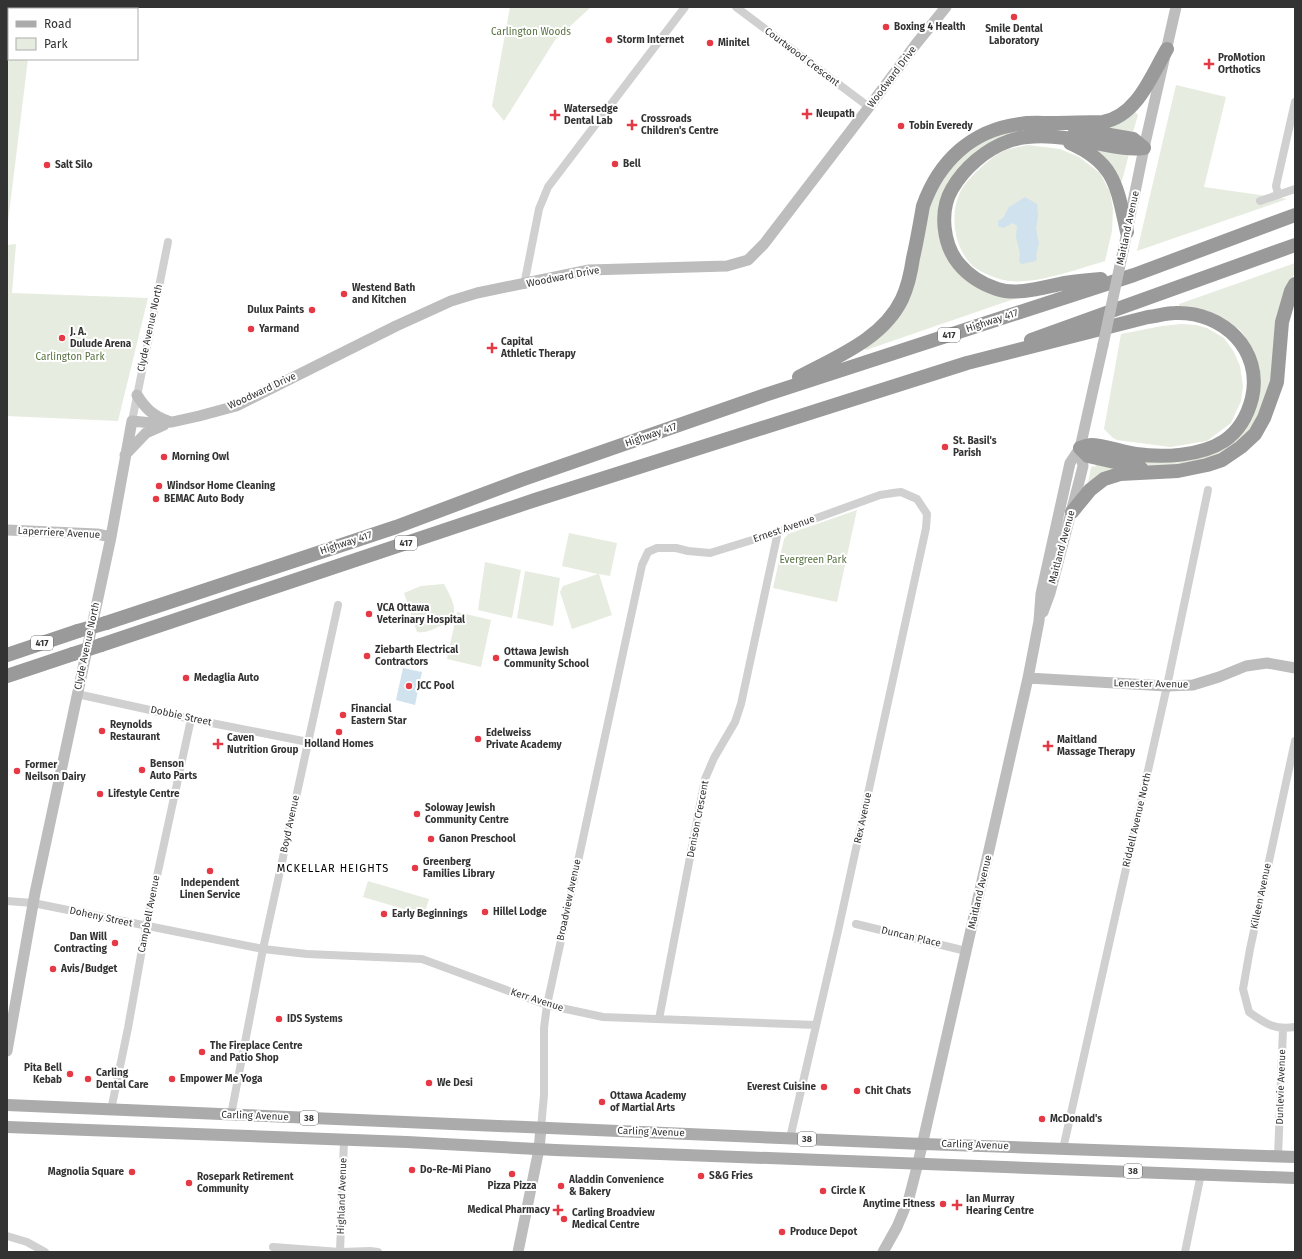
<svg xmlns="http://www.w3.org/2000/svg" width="1302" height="1259" font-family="'Fira Sans',sans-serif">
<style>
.green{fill:#e6ecdf}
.water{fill:#cfe2ee}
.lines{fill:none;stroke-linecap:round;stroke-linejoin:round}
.street{stroke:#d0d0d0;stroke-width:8}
.secondary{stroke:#bdbdbd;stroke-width:11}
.primary{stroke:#ababab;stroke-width:12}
.highway{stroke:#9a9a9a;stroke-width:14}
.secondary-bridge{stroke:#bdbdbd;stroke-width:11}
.highway-bridge{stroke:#9a9a9a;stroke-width:14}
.poi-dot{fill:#e63946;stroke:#fff;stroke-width:1.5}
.labels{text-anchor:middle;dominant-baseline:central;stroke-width:4;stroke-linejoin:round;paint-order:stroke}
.shield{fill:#fff;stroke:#707070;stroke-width:1}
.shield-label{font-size:9px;font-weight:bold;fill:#333}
.poi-label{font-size:10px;font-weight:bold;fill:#333;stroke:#fff;text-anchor:start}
.park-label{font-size:10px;fill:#56703f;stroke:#fff}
.street-label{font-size:10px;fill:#333;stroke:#fff}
.neighbourhood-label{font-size:11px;letter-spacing:1px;fill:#000;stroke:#fff}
</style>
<rect width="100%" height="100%" fill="#fff"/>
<path class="green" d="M7,7h38l-3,2h-33v50h19l-21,171z
M510,7h81l-36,33 -51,81 -12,-15z
M1176,85l50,12 -22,90 83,12 -150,52z
M1134,111l4,4 -5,17 -46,-5z
M1059,129l-1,4 -71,14 -45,57 17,69 13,12 20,9 25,4 -151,52 -2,-2 29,-23 8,-13 28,-109 25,-40 26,-21 29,-12z
M1028,145l32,4 19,8 21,16 10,19 3,17 -1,22 -7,30c-27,8 -68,23 -95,20 -12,-1 -34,-10 -41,-19 -16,-19 -20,-53 -6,-75 7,-10 27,-29 38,-35 8,-4 19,-5 27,-7z
M1090,146l39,8 -7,27 -3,1z
M16,244l-4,49 136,5 -30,123 -111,-5v-171z
M1295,263v10l-7,12 -19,109 -12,30 -34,31 -60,13 -26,-4 -28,-10 42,8 80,-19 27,-73 -4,-19 -13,-20 -14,-11 -19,-9 -19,-4 -9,1 -1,-4z
M1181,324l15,1 11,3 17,10 10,14 6,14 3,20 -2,15 -10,22 -24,18 -37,6 -53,-7 -4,-2 -9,-9 17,-95 41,-8z
M1096,464l23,6 -31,13 3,-15 1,-2 3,1z
M857,510l-20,92 -64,-14 11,-49 4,-5z
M569,533l48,10 -7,33 -11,-2 13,41 -40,14 -12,-37 3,-6 35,-12 -36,-8z
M485,562l36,8 -9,48 -34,-8z
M525,571l35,7 -7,48 -36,-8z
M444,584c10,19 19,33 -6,43 -8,4 -13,6 -21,5l-13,-39 17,-7z
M457,612l34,8 -10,47 -34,-8z
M368,881l61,18 -5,16 -61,-18z"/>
<path class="water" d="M1025,197l12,7 1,12 -2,13 3,14 -3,12 1,3 -1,3 -15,3 -2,-3 1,-7 -4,-17 1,-11 -4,-3 -10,5 -5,-2v-5l5,-3 6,-11z
M403,668l19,4 -7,33 -19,-5z"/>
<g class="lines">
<path class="street" d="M736,7l133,100
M1278,194l-2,-8 19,-84
M1260,201l35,-12
M524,285l15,-76 9,-22 137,-180
M132,421l36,-179
M77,694l114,25 117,23
M1295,741l-45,208 -7,40 6,23c17,12 25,18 46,15
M7,901l26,2 230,46 44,5 115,5 125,46 56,12 213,8
M856,924l110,27
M659,1019l46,-240 9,-21 21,-36 6,-18 37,-172
M111,1110l17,-82 18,-101 45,-208
M231,1115l32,-166 75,-344
M541,1128l3,-33v-67l3,-23 95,-440 6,-13 9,-4h19l12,3 22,2 68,-21 102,-37 13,-2 8,-1 16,7 10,15 -1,14 -88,403 -48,207
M1063,1149l104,-463 41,-196
M1278,1157l5,-128
M7,1236l20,6 18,10
M273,1247l67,5
M340,1252l4,-112
M341,1252l29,-1 8,1
M1185,1252l16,-78"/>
<path class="secondary" d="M1123,251l21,-103 32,-141
M137,395c8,13 16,21 31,26
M125,455l21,-22 18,-8
M7,530l90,4 14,3
M1043,612l7,-19 30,-115 3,-12 -3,-18
M1028,678l139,8 26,-1 26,-8 27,-11 21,-3 28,5
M7,1051l28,-158 76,-356 21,-116 20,2 20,-1 27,-6 37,-10 160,-80 55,-25 26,-8 112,-23 138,-4 21,-6 16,-16 105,-137 47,-63 30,-37
M518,1252l21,-103 2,-21
M883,1252l14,-25 12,-29 9,-35 110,-485 11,-57 2,-27 29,-131 10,-15 23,-103"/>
<path class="primary" d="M7,1105l916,39 372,13
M7,1127l400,15 148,8 740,28"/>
<path class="highway" d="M1075,129l58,10 11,9
M1070,143c46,20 47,45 57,89
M1101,279c-12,1 -24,2 -36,4 -21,4 -47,13 -68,6 -15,-5 -29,-14 -38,-25 -16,-19 -20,-53 -7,-75 12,-21 34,-40 57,-48 27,-9 60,-3 87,2 16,3 32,7 48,5
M1031,340l264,-95
M799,377c37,-20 84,-38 103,-78 6,-13 9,-27 11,-41 4,-17 7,-35 10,-52 16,-45 49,-76 97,-82 10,-2 21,-1 31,-1 17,0 34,-1 52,-1 34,-6 48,-46 64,-73
M1080,448l8,8 53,12
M1072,512l18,-22 14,-11 16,-5 58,-3 29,-6 15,-5 19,-13 14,-13 9,-16 13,-36 5,-60 9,-31 4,-7
M106,623l290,-96 125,-47 244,-85 369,-120 161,-60
M101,645l434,-145 388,-123 44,-14 181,-46c9,-1 19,-4 27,-4 48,-2 88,37 77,85 -4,16 -13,33 -28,43 -23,15 -61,17 -88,13 -13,-2 -33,-9 -45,-9 -3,0 -8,2 -11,3
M7,655l71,-24
M7,676l66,-22"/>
<path class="secondary-bridge" d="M1103,345l20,-94"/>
<path class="highway-bridge" d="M78,631l28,-8
M73,654l28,-9"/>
</g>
<g class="poi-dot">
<circle cx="1014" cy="17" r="4"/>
<circle cx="886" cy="27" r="4"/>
<circle cx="609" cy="40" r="4"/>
<circle cx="710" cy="43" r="4"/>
<path d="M1207 58h4v4h4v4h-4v4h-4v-4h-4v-4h4z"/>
<path d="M805 108h4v4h4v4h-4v4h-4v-4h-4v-4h4z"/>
<path d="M553 109h4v4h4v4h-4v4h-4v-4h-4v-4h4z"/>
<path d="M630 119h4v4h4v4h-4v4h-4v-4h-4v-4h4z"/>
<circle cx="901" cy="126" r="4"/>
<circle cx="615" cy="164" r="4"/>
<circle cx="47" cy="165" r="4"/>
<circle cx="344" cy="294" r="4"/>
<circle cx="312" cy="310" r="4"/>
<circle cx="251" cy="329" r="4"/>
<circle cx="62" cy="338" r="4"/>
<path d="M490 342h4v4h4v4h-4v4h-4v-4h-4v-4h4z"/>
<circle cx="945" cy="447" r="4"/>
<circle cx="164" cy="457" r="4"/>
<circle cx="159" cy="486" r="4"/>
<circle cx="156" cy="499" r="4"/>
<circle cx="369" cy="614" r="4"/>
<circle cx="367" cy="656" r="4"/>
<circle cx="496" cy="658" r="4"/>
<circle cx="186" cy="678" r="4"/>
<circle cx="409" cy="686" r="4"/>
<circle cx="343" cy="715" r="4"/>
<circle cx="102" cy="731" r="4"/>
<circle cx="339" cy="732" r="4"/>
<circle cx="478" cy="739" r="4"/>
<path d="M216 738h4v4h4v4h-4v4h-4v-4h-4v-4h4z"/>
<path d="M1046 740h4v4h4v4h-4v4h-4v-4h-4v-4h4z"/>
<circle cx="142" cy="770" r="4"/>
<circle cx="17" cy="771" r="4"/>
<circle cx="100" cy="794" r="4"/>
<circle cx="417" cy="814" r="4"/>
<circle cx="431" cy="839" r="4"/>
<circle cx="415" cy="868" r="4"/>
<circle cx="210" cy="871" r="4"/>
<circle cx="485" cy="912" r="4"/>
<circle cx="384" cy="914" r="4"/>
<circle cx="115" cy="943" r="4"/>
<circle cx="53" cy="969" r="4"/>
<circle cx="279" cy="1019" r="4"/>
<circle cx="202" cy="1052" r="4"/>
<circle cx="70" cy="1074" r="4"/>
<circle cx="88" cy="1079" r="4"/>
<circle cx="172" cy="1079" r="4"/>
<circle cx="429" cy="1083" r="4"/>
<circle cx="824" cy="1087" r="4"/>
<circle cx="857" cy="1091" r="4"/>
<circle cx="602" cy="1102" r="4"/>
<circle cx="1042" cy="1119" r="4"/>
<circle cx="412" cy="1170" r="4"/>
<circle cx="132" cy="1172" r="4"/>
<circle cx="512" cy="1174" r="4"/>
<circle cx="701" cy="1176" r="4"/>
<circle cx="189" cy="1183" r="4"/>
<circle cx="561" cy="1186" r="4"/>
<circle cx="823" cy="1191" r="4"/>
<circle cx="943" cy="1204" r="4"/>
<path d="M955 1199h4v4h4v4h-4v4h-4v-4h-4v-4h4z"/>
<path d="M556 1204h4v4h4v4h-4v4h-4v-4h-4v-4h4z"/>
<circle cx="564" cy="1219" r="4"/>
<circle cx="782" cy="1232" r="4"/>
</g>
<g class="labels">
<g class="shield">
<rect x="938" y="328" width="22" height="14" rx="3"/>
<rect x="395" y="536" width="22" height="14" rx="3"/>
<rect x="31" y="636" width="22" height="14" rx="3"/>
<rect x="300" y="1111" width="18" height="14" rx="3"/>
<rect x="798" y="1132" width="18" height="14" rx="3"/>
<rect x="1124" y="1164" width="18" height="14" rx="3"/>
</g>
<g class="shield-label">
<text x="949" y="335">417</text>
<text x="406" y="543">417</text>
<text x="42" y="643">417</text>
<text x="309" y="1118">38</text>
<text x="807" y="1139">38</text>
<text x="1133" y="1171">38</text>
</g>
<g class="poi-label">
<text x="894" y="27">Boxing 4 Health</text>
<text x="1014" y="29" text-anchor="middle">Smile Dental<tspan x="1014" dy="12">Laboratory</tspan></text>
<text x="617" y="40">Storm Internet</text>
<text x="718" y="43">Minitel</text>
<text x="1218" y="58">ProMotion<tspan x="1218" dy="12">Orthotics</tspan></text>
<text x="564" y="109">Watersedge<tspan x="564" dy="12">Dental Lab</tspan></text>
<text x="816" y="114">Neupath</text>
<text x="641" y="119">Crossroads<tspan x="641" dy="12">Children's Centre</tspan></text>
<text x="909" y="126">Tobin Everedy</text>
<text x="623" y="164">Bell</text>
<text x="55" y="165">Salt Silo</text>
<text x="352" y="288">Westend Bath<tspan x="352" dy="12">and Kitchen</tspan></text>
<text x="304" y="310" text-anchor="end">Dulux Paints</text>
<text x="259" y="329">Yarmand</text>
<text x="70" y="332">J. A.<tspan x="70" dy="12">Dulude Arena</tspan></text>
<text x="501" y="342">Capital<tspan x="501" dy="12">Athletic Therapy</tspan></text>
<text x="953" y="441">St. Basil's<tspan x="953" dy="12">Parish</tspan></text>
<text x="172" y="457">Morning Owl</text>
<text x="167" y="486">Windsor Home Cleaning</text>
<text x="164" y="499">BEMAC Auto Body</text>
<text x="377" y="608">VCA Ottawa<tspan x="377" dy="12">Veterinary Hospital</tspan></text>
<text x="375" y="650">Ziebarth Electrical<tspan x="375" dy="12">Contractors</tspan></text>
<text x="504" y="652">Ottawa Jewish<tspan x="504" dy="12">Community School</tspan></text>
<text x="194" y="678">Medaglia Auto</text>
<text x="417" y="686">JCC Pool</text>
<text x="351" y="709">Financial<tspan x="351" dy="12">Eastern Star</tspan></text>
<text x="110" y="725">Reynolds<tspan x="110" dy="12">Restaurant</tspan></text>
<text x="486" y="733">Edelweiss<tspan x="486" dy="12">Private Academy</tspan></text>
<text x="227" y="738">Caven<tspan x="227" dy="12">Nutrition Group</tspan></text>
<text x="1057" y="740">Maitland<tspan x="1057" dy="12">Massage Therapy</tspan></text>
<text x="339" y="744" text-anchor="middle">Holland Homes</text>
<text x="150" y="764">Benson<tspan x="150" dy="12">Auto Parts</tspan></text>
<text x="25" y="765">Former<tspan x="25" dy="12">Neilson Dairy</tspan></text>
<text x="108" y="794">Lifestyle Centre</text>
<text x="425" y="808">Soloway Jewish<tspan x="425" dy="12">Community Centre</tspan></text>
<text x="439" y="839">Ganon Preschool</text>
<text x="423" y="862">Greenberg<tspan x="423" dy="12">Families Library</tspan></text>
<text x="210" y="883" text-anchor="middle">Independent<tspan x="210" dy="12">Linen Service</tspan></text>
<text x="493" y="912">Hillel Lodge</text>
<text x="392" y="914">Early Beginnings</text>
<text x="107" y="937" text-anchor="end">Dan Will<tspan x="107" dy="12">Contracting</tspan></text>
<text x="61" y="969">Avis/Budget</text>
<text x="287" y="1019">IDS Systems</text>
<text x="210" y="1046">The Fireplace Centre<tspan x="210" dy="12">and Patio Shop</tspan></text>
<text x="62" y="1068" text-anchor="end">Pita Bell<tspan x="62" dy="12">Kebab</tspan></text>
<text x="96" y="1073">Carling<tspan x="96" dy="12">Dental Care</tspan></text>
<text x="180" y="1079">Empower Me Yoga</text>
<text x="437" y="1083">We Desi</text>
<text x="816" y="1087" text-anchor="end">Everest Cuisine</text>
<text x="865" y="1091">Chit Chats</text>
<text x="610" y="1096">Ottawa Academy<tspan x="610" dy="12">of Martial Arts</tspan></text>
<text x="1050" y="1119">McDonald's</text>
<text x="420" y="1170">Do-Re-Mi Piano</text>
<text x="124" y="1172" text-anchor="end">Magnolia Square</text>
<text x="709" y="1176">S&amp;G Fries</text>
<text x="197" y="1177">Rosepark Retirement<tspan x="197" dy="12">Community</tspan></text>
<text x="569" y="1180">Aladdin Convenience<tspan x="569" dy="12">&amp; Bakery</tspan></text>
<text x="512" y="1186" text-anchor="middle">Pizza Pizza</text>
<text x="831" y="1191">Circle K</text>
<text x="966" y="1199">Ian Murray<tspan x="966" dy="12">Hearing Centre</tspan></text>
<text x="935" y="1204" text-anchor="end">Anytime Fitness</text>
<text x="550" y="1210" text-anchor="end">Medical Pharmacy</text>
<text x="572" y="1213">Carling Broadview<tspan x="572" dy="12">Medical Centre</tspan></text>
<text x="790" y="1232">Produce Depot</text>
</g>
<g class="park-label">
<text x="531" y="32">Carlington Woods</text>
<text x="70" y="357">Carlington Park</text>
<text x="813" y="560">Evergreen Park</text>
</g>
<g class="street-label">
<text transform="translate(802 57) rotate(37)">Courtwood Crescent</text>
<text transform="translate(892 77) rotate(-53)">Woodward Drive</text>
<text transform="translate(1128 228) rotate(-78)">Maitland Avenue</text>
<text transform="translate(563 277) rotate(-11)">Woodward Drive</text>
<text transform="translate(992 321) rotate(-18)">Highway 417</text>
<text transform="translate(150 328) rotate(-78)">Clyde Avenue North</text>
<text transform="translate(262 391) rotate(-25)">Woodward Drive</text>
<text transform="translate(651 435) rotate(-19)">Highway 417</text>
<text transform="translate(784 529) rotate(-19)">Ernest Avenue</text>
<text transform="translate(59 533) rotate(3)">Laperriere Avenue</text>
<text transform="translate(346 543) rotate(-18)">Highway 417</text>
<text transform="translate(1062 547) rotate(-75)">Maitland Avenue</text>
<text transform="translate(87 646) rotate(-78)">Clyde Avenue North</text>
<text transform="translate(1151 684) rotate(1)">Lenester Avenue</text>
<text transform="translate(181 716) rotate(12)">Dobbie Street</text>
<text transform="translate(863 818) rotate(-78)">Rex Avenue</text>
<text transform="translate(698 819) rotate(-79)">Denison Crescent</text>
<text transform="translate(1137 820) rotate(-77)">Riddell Avenue North</text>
<text transform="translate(290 824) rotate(-78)">Boyd Avenue</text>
<text transform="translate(980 892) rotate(-77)">Maitland Avenue</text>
<text transform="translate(1261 896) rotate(-78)">Killeen Avenue</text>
<text transform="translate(569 900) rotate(-78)">Broadview Avenue</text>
<text transform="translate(149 914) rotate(-79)">Campbell Avenue</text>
<text transform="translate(101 917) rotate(12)">Doheny Street</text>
<text transform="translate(911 937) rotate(13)">Duncan Place</text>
<text transform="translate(537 1000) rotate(18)">Kerr Avenue</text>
<text transform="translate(1281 1087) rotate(-88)">Dunlevie Avenue</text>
<text transform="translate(255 1116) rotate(2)">Carling Avenue</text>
<text transform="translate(651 1132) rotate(2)">Carling Avenue</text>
<text transform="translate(975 1145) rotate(2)">Carling Avenue</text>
<text transform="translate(342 1196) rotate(-88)">Highland Avenue</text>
</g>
<g class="neighbourhood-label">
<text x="333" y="868">MCKELLAR HEIGHTS</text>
</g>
</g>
<rect width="1302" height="1259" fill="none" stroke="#333333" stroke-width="16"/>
<rect x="8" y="8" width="130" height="52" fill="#ffffff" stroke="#adadad"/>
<rect x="16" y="21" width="20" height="6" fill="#ababab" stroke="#adadad"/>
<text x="44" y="28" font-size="12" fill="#333333">Road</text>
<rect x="16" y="38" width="20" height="12" fill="#e6ecdf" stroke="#adadad"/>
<text x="44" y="48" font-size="12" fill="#333333">Park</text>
</svg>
